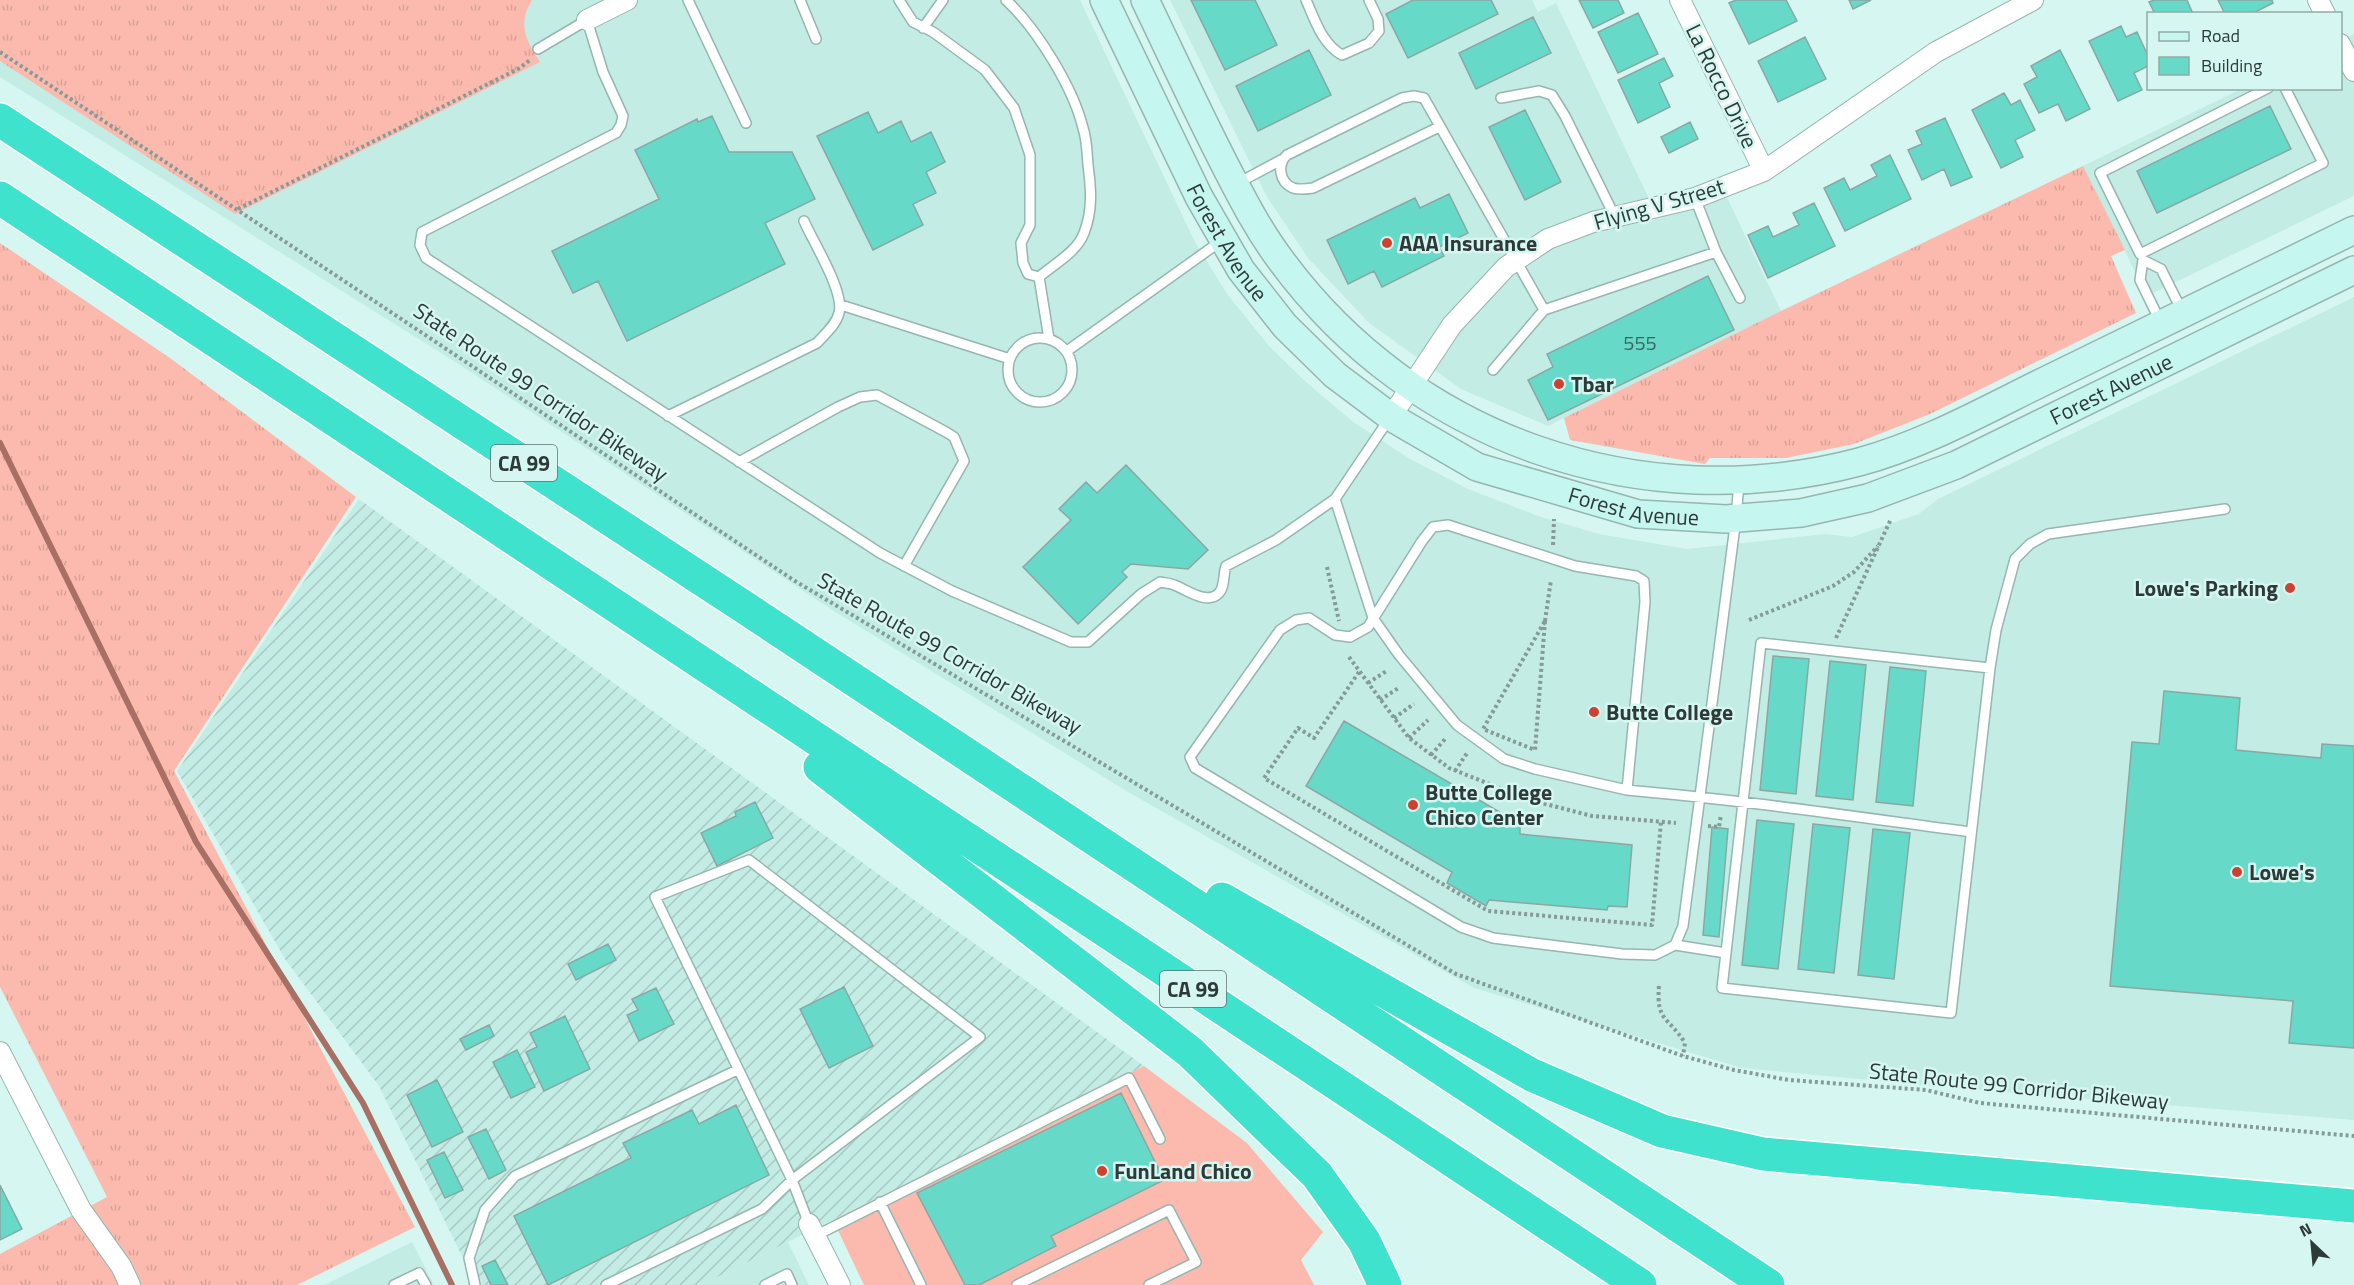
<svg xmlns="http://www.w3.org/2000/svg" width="2354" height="1285" font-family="'Titillium Web',sans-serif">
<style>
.built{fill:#c2ece4}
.industrial{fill:url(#industrial-furrows)}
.grass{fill:url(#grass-tufts)}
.pitch{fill:#fbbaad}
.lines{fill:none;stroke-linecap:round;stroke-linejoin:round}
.stream{stroke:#a87065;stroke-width:6}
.building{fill:#66d9c8;stroke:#89a8a3;stroke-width:1.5}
.lane-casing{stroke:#96b6b0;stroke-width:12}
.street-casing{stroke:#96b6b0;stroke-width:22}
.secondary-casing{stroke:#96b6b0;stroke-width:30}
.highway-casing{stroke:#fff;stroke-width:36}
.path{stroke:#849b97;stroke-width:4;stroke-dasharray:3 3;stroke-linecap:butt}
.lane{stroke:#fff;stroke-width:9}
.street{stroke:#fff;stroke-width:20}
.secondary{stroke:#c5f6f0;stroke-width:27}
.highway{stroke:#3ee2cd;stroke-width:33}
.poi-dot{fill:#ce412f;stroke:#d6f7f1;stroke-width:2}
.labels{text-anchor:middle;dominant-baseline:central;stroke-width:5;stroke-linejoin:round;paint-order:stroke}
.number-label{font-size:20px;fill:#3b625c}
.shield{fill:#d6f7f1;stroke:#607370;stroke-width:1.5}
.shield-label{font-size:21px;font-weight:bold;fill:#2d3a38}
.street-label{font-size:22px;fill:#2d3a38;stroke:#d6f7f1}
.poi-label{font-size:22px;font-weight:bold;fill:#2d3a38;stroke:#d6f7f1;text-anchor:start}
</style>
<defs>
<pattern id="industrial-furrows" width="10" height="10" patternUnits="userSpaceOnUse" patternTransform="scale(1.5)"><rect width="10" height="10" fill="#c2ece4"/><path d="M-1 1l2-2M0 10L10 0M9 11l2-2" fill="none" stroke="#a7cbc4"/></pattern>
<pattern id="grass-tufts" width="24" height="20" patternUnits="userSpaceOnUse" patternTransform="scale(1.5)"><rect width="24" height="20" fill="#fbbaad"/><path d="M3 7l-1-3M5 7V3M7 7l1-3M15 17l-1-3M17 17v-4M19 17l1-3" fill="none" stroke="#d7a196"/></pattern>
</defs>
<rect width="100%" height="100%" fill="#d6f7f1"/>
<path class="built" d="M0,0h1080l115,242 32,52 42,52 37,36 46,39 58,38 58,30 73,28 58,17 88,15 138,-15 27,3 67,-23 19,-15 416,-202v823l-399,-32 -213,-20 -268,-80 -346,-196 -291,-179 -380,-250 -457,-286z
M1170,0h362l6,12 18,-9 97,204 69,-20 59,124 -233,115 -87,-37 -92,-66 -61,-65 -41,-61z
M2354,34v162l-207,100 -64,-130 158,-77 99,-1 1,-48z
M412,1242l22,43h-110z
M788,1242l21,43h-108z"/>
<path class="industrial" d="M359,499l785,567 -443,219h-225l-97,-199 -94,-127 -108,-188z"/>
<path class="grass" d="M0,0h532c-15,25 -6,40 8,62l-305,152 -235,-153z
M2083,166l42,84 -14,6 25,57 -206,101 -76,30 -68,14h-76l-5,6 -135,-24 -6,-22 217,-107z
M0,243l170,115 186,139 -182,274 241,456 -118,58h-297v-31l107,-57 -107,-210z"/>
<path class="pitch" d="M1144,1066l103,77 76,89 -22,28 13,25h-450l-31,-65z"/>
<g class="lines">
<path class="stream" d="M0,443l196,399 167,261 89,182"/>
</g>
<path class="building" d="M1191,0h64l22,45 -52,25z
M1413,0h78l7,14 -90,44 -22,-44z
M1579,0h39l6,13 -31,15z
M1736,0h50l11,21 -48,23 -20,-41z
M1849,0h22l-18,9z
M2154,0h33l6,14h-38l-6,-12z
M2218,0h54l1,3 -18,9 1,2h-31z
M1638,13l20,41 -40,19 -20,-41z
M1533,17l18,36 -75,36 -17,-36z
M2121,26l5,11 11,-5 11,24v10l-14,7 8,17 -24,11 -29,-60z
M1805,37l21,42 -48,23 -20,-41z
M1309,50l22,45 -73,36 -22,-45z
M2060,50l30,59 -24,12 -8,-17 -19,9 -15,-29 13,-7 -6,-11z
M1664,58l9,18 -14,7 11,24 -32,16 -20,-43z
M2004,93l7,12 9,-5 15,30 -20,10 8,17 -22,11 -29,-58z
M2270,106l21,43 -134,64 -20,-42z
M1525,110l36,72 -36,18 -36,-73z
M868,112l10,21 23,-12 10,21 20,-10 14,30 -19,10 10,21 -23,11 10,21 -50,25 -56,-114z
M712,116l17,36h63l23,47 -50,24 20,41 -158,77 -29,-60 -25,12 -21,-42 107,-52 -24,-49 62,-31 1,3z
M1945,118l27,59 -21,9 -7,-17 -22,11 -14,-30 14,-6 -6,-13z
M1690,122l8,17 -29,14 -8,-16z
M1890,155l21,44 -66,32 -21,-43 20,-10 6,12 27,-14 -6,-11z
M1449,194l19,39 -29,14 5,9 -62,31 -8,-16 -26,13 -21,-44 88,-42 5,10z
M1814,203l21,43 -67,32 -20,-43 20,-9 5,11 26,-12 -6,-12z
M1708,276l26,54 -186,90 -20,-40 25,-13 -6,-13z
M1126,465l82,85 -20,19 -57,-5 -9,8 5,5 -49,47 -55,-57 48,-47 -12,-11 27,-27 11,11z
M1773,656l36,3 -13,135 -36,-4z
M1830,661l36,4 -13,135 -37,-4z
M1890,667l36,4 -13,135 -37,-4z
M2164,691l76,7 -4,52 85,8 1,-14 32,2v302l-65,-5 4,-42 -183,-15 22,-244 27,2z
M1344,721l176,103v10l112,11 -5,62 -19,-1 -1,4 -118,-10 -3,6 -39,-23 5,-11 -146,-86z
M755,802l18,36 -56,28 -16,-33 35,-17 -1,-4z
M1757,820l37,4 -16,145 -36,-4z
M1813,824l37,4 -16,145 -36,-4z
M1712,827l16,2 -9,108 -16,-2z
M1873,829l37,4 -16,146 -36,-4z
M608,944l8,16 -40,20 -8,-16z
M844,987l29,59 -44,22 -29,-59z
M656,988l18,36 -35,17 -12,-26 11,-5 -6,-11z
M565,1016l25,53 -46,22 -18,-39 11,-5 -7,-14z
M489,1025l5,11 -28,14 -6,-11z
M517,1050l18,37 -24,11 -18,-36z
M437,1080l26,52 -31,15 -25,-52z
M1121,1093l43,87 -113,56 5,10 -77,39h-14l-48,-92z
M736,1105l33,70 -221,110 -34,-69 117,-58 -8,-15 69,-33 7,14z
M486,1129l20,41 -17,9 -21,-42z
M444,1152l19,38 -18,8 -18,-38z
M0,1185l22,44 -22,11z
M495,1260l13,25h-17l-9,-19z"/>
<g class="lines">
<defs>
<path id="lane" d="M688,0l58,123
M800,0l16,39
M899,0l14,22 20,10 52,38 29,38 16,47v70l-9,18 2,20 5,11 11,3c15,-13 38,-25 45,-44 9,-23 7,-45 4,-68 -1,-12 -1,-25 -5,-37 -10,-41 -46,-99 -77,-128
M1306,0c9,20 16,44 36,55l27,-12 10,-12 -1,-12 -9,-19
M923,28l20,-28
M538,49l49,-29 16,52 20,44 -2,9 -5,8 -194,99 -2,13 6,13 454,295 72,38 119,51h17l53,-48 19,-12c4,1 10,1 14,3 12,4 33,21 45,8 6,-6 4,-19 7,-27l50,-26 59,-41 54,-80
M2268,88l-168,85 40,81 183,-91 -38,-75
M1501,98l38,-7 13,4 13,21 50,101
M1439,127l-126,61c-6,1 -14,2 -20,0 -14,-6 -16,-24 -6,-33l115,-57 12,-2 10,2 120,212
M1238,183l43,-23
M1695,198l21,54
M1039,277l10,62
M841,305l169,54
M2160,321l-20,-41 3,-20 18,9 21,42
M1008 370a32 32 0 1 1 64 0a32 32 0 1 1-64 0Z
M1067,351l154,-110
M1493,370l51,-60 172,-58 24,46
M668,416l149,-73c8,-9 19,-18 22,-30 6,-21 -26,-71 -35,-92
M739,462l99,-55 22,-10 17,-2 69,37 8,5 10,24 -60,105
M1739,482l-3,36 -36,278 -17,130 -8,19 -20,10 -33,-1 -129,-16 -32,-11 -266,-159 -5,-11 90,-127 16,-10 13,-2 26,17 8,1 7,1 18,-10 54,-86 11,-14 15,-2 127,41 61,10 8,5 1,21 -18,188c115,10 230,27 344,42
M1335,499l38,119 26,37 58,70 47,34 31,10 92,21
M1761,643l229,25 -39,345 -229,-25z
M1990,668l6,-38 19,-71 15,-15 18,-10 177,-25
M1675,945l51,8
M880,1202l41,83
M815,1236l314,-158 31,61
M394,1285l25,-12 7,12
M475,1285l-6,-27 16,-48 30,-34 222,-106
M606,1285l156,-76 30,-29 188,-143 -231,-177 -94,37 137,283 17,44
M765,1285l22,-11 5,11
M1017,1285l152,-75 27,52 -47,23"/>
<path id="street" d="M1680,0l84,171
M2318,0l7,14
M587,20l40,-20
M2340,44l14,27
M1391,417l61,-92 54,-58 42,-28 45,-17 102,-24 69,-27 172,-119 97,-52
M0,1052l81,158 40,56 9,19
M809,1224l31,61"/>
<g id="secondary">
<path id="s1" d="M1104,0l95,197 42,73 44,56 50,49 56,42 86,50 161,47 88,5 75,-6 67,-15 88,-33 398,-195"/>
<path d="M1145,0c27,56 53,113 82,169 16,31 32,62 53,90 133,182 362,260 579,203 67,-18 130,-54 192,-84 101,-50 202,-99 303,-148"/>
</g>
<path id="highway" d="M0,120l747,489 1021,676
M0,198l1640,1087
M820,767l370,285 127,123 47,66 21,44
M1222,899l310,176 130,56 101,23 591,52"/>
</defs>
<use href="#lane" class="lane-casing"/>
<use href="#street" class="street-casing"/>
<use href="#secondary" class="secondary-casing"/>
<use href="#highway" class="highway-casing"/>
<path class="path" d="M0,52l795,529 661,393 227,82 51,14 55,10 137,10 54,13 374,33
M238,209l282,-141 10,-8
M1553,545l1,-26
M1327,567l12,54
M1749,620l84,-34 21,-14 24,-26
M1545,621l-10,129 -52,-21z
M1545,621l6,-41
M1836,638l55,-119
M1349,657l60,81 40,30 81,32 62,16 84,7
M1359,672l-45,66 -16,-10 -34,50 224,133 164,14 9,-103
M1368,683l20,-13
M1380,700l20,-13
M1394,718l20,-14
M1409,738l19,-18
M1431,755l15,-17
M1455,771l12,-18
M1708,826l11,1 2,-12
M1659,986c-3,36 9,30 26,57l-2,13"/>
<use href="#lane" class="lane"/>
<use href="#street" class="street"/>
<use href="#secondary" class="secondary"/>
<use href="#highway" class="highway"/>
</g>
<g class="poi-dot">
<circle cx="1387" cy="243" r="6"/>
<circle cx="1559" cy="384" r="6"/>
<circle cx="2290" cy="588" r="6"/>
<circle cx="1594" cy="712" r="6"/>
<circle cx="1413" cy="805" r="6"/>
<circle cx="2237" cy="872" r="6"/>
<circle cx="1102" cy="1171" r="6"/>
</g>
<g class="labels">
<g class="number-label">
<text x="1640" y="342">555</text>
</g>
<g class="shield">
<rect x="491" y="445" width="66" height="36" rx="4.5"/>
<rect x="1160" y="971" width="66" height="36" rx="4.5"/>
</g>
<g class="shield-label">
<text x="524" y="463">CA 99</text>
<text x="1193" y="989">CA 99</text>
</g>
<g class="street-label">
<text transform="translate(1722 86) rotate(64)">La Rocco Drive</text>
<text transform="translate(1659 204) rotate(-16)">Flying V Street</text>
<text stroke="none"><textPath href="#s1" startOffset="272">Forest Avenue</textPath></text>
<text stroke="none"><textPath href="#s1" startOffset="1280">Forest Avenue</textPath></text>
<text transform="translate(541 392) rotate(34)">State Route 99 Corridor Bikeway</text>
<text stroke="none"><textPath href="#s1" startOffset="776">Forest Avenue</textPath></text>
<text transform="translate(950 653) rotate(30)">State Route 99 Corridor Bikeway</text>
<text transform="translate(2019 1086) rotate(6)">State Route 99 Corridor Bikeway</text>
</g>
<g class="poi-label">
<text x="1399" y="243">AAA Insurance</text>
<text x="1571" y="384">Tbar</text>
<text x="2278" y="588" text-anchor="end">Lowe's Parking</text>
<text x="1606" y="712">Butte College</text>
<text x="1425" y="792">Butte College<tspan x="1425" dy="25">Chico Center</tspan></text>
<text x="2249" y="872">Lowe's</text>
<text x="1114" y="1171">FunLand Chico</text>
</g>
</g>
<rect x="2147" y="12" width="195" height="78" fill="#d6f7f1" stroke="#92aba7" stroke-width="1.5"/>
<rect x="2159" y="32" width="30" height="9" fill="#c5f6f0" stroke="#92aba7" stroke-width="1.5"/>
<text x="2201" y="42" font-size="18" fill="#2d3a38">Road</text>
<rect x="2159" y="57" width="30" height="18" fill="#66d9c8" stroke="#92aba7" stroke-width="1.5"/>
<text x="2201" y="72" font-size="18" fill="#2d3a38">Building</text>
<g transform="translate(2312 1243) rotate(334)" stroke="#d6f7f1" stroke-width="4.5" paint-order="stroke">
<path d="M0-4.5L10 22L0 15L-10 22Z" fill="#2d3a38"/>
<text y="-9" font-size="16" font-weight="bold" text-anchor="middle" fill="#2d3a38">N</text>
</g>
</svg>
